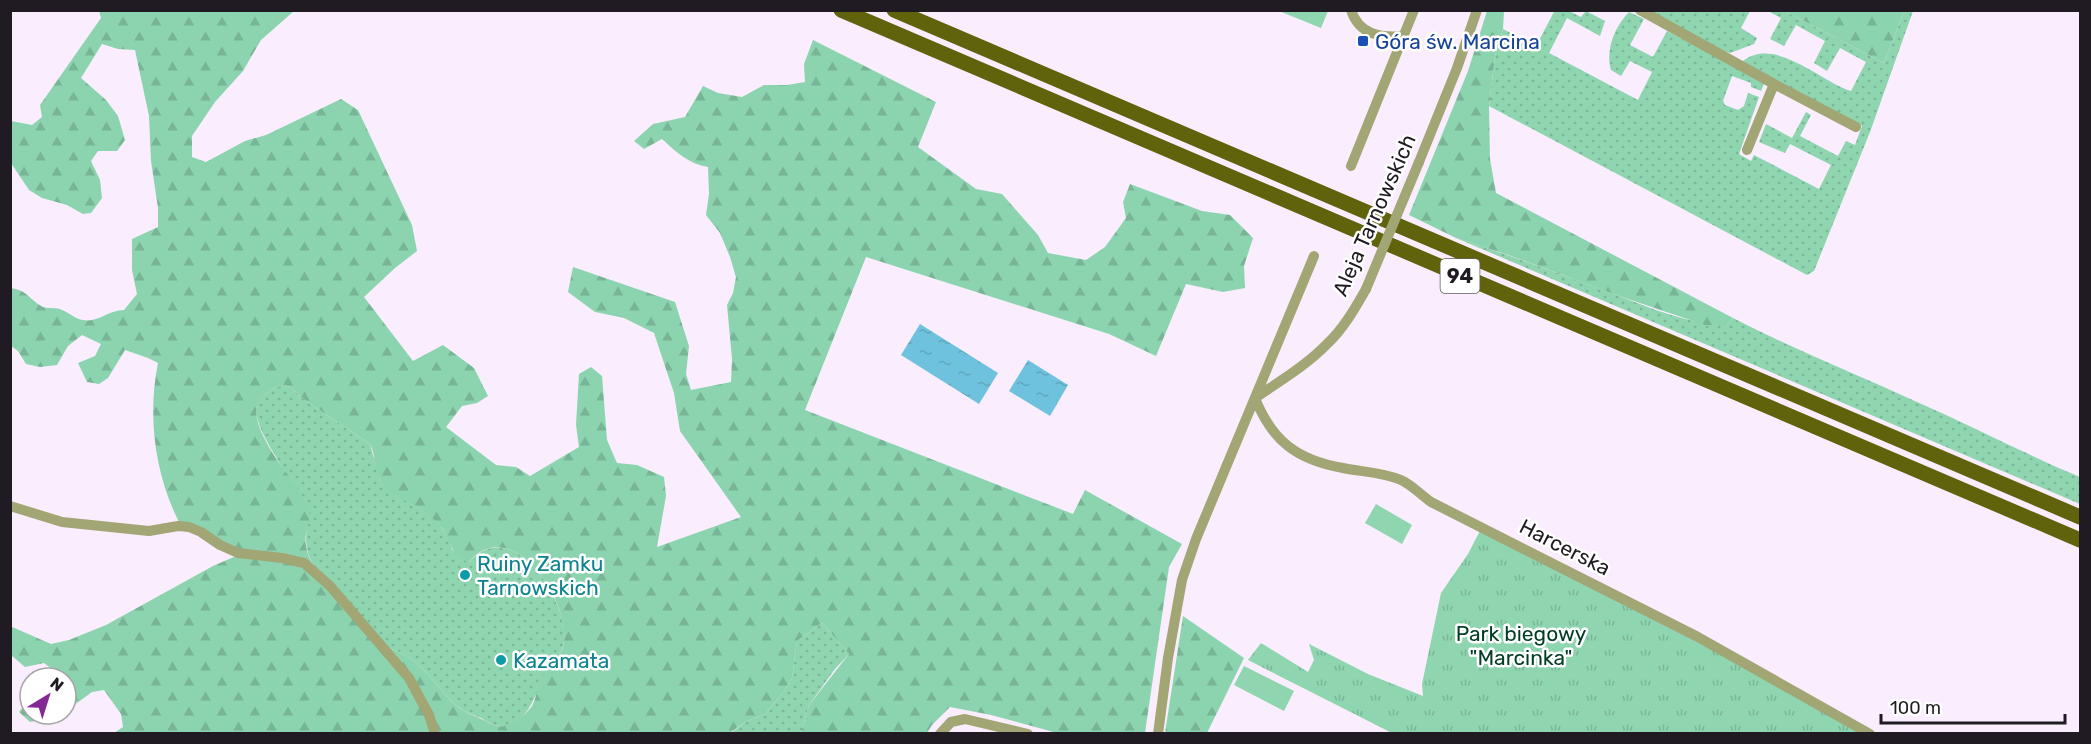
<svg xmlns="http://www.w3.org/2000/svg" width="2091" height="744" font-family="Rubik,sans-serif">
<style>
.grass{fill:url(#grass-dots)}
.forest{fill:url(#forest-firs);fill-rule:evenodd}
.park{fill:url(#park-tufts)}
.pitch{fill:#8ed5b0}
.water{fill:url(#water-ripples)}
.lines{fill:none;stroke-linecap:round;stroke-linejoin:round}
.street{stroke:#a2a574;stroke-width:10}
.primary{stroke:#60630b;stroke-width:15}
.street-bridge{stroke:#a2a574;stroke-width:10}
.transit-dot{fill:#1a4fb4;stroke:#fff;stroke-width:2}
.culture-dot{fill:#0f9aa8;stroke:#fff;stroke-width:2}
.labels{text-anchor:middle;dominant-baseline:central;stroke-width:5;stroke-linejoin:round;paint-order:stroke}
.shield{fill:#fff;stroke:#635f64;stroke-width:1.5}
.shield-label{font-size:20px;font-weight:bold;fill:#201b22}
.transit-label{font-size:21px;fill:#164399;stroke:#fff;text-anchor:start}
.street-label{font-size:21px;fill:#201b22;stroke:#fff}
.culture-label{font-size:21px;fill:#0d838f;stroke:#fff;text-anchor:start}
.park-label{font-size:21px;fill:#003d25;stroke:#fff}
</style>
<defs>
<pattern id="grass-dots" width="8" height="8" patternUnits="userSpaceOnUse" patternTransform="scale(1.5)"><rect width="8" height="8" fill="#8ed5b0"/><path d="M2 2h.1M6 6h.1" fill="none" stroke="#7ab697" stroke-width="1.8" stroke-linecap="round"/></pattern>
<pattern id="forest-firs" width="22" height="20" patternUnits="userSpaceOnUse" patternTransform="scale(1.5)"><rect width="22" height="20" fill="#8cd4af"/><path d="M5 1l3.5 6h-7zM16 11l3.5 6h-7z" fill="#78b596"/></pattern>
<pattern id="park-tufts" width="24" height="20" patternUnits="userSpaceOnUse" patternTransform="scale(1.5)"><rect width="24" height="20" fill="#8ed5b0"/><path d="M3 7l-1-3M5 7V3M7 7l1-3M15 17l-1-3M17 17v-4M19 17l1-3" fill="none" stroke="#7ab697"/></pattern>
<pattern id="water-ripples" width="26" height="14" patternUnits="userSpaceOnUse" patternTransform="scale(1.5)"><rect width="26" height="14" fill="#6fc2dd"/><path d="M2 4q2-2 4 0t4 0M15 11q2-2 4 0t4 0" fill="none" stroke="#60a6bd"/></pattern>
</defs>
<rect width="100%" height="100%" fill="#f9edfe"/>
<path class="grass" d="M1553,10l16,1 12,6 5,-6 19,10 -5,15 -33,-18 -18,35 89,47 14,-28 -22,-11 -9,15 -10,-6c-6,-20 4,-44 18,-58l15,7 -14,26 23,12 14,-26 96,50 1,3 -3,7 -10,-4v-4l-19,-7 -9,25 2,4 13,5 6,-4 4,-13 11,4 -20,57 12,7 3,-6 65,34 12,-24 -41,-21 -5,9 -26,-11 7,-18 26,14 14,-26 5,3 -11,21 38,20 8,-15 9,4 7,-19 -120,-64c32,-27 78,19 109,29l15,-29 -26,-14 -13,23 -13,-8 11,-22 -29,-16 -12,21 -14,-7 11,-21 -13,-7h17l99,52 20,-52h9l-43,121 -56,139 -7,4 -318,-169 6,-50 8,-27 33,17 18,-34z
M1649,11h101l-9,17 16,10 -3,6 -24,9 -9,-3z
M1456,238c50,16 99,34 148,52 39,15 81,34 123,35l6,-7c60,31 122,56 184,84 55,24 108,52 163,75v27z
M284,385l6,2 16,14 64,43 10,36 29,23 22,13 9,9 9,14 3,11 17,12c29,-34 66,-2 81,28 9,16 18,38 13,56 -2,8 -8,13 -12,19 -14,18 -21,66 -53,61 -6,-1 -12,-5 -17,-8 -10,-4 -24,-9 -31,-18 -19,-22 -32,-42 -61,-52l-76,-83c-4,-8 -7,-17 -7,-26 0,-12 5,-25 0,-37 -3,-6 -9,-12 -14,-18 -7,-10 -12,-21 -19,-32 -15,-26 -33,-57 11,-67z
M822,623l27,31 -14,15 -26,36 -8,28 -71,1 15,-12 20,-8 20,-24 7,-12 5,-37z"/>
<path class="forest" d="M99,11h195l-33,29 -18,31 -28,31 -23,34v21l14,5 39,-21 21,-6 75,-36 17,11 54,115 5,26 -22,17 -31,29 49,64 30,-16 31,23 14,28 -11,7 -15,3 -16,21 50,38 20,2 14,9 49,-29 -3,-22 3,-51 12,-7 11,9 5,64 10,23 20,2 27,12 2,19 -9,51 84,-30 -61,-86 -6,-38 -20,-60 -30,-15 -29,-6 -27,-20 5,-25 102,35 14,44 -3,28 5,16 40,-8 1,-23 -5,-54 6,-12 3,-16 -6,-20 -10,-24 -14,-18 3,-21 -1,-27c-19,-3 -32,-15 -46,-28l-18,10 -10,-8 19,-17 32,-7 18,-31 15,7 24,4 22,-12h23l18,-3 -1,-18 9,-24 123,62 -18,45 58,42 26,5 36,41 10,18 38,7 19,-13 21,-29 -3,-16 7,-18 72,27 28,4 23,23 -9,28 1,22 -22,4 -37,-8 -30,72 -47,-22 -243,-77 -61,153 268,104 12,-24 97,54 -13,23 -24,166h-88l-66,-18 -41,-8 -18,18 -5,8h-126l8,-28 40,-51 -27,-31 -25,18 -5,37 -7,12 -20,24 -20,8 -15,11h-616l9,-6 -2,-13 -17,-24 -12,2 -26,19v-33h-11l1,-6 -12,-9 -19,4 -14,-12 -1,-29 41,18 18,-4 37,-15 107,-59 30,-13 -62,-27c-26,-49 -34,-109 -23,-163l-10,-5 -23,-8 -17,28 -9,6 -12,-2 -9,-19 17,-7 6,-12 -19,-9 -14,11 -11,19 -17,2 -14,-3 -8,-13 -7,-5v-58c16,2 20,13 32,19 6,2 14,0 19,3 8,3 13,9 21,10 15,3 25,-10 41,-10l13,-16 -5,-24v-31l26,-12v-19l-7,-47 -2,-45 -14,-66 -17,-1 -16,-5 -21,34 25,22 12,16 7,24 -8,11h-19l-7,10 9,19 2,18 -11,15 -8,1 -16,-9 -25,-7 -13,-8 -18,-27v-42l21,4 10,-8 -2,-12 61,-87zM284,385l6,2 16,14 64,43c6,11 4,25 10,36 11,19 48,28 62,48 9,13 9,30 27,34 27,-33 63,-4 79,24 10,16 20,41 15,61 -3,10 -13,16 -19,25 -7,10 -6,23 -12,34 -7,10 -22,22 -34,20 -6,-1 -12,-5 -17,-7 -10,-5 -24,-10 -31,-19 -19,-22 -32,-42 -61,-52l-76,-83c-5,-9 -9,-21 -7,-31 3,-11 6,-20 1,-31 -16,-30 -90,-103 -23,-118z
M1487,11h17l-1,18 -8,27 -6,50 1,53 6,34 237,125 -6,7h-22l-80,-27 -114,-42 -55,-18 -47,-23 59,-144z
M1785,11h119l-20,52z
M1183,616l61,42 -37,75h-42z
M30,698v16h29l-9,4 -20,4 -11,-10z"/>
<path class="park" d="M1482,527l388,206h-478l-144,-73 13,-17 47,29 6,-12 -5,-16 59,30 55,22 -1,-12 19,-91 27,-39z"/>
<path class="pitch" d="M1279,11h49l-7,17z
M1376,504l36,21 -10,19 -37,-21z
M1244,666l50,25 -10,20 -50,-26z"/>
<path class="water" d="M920,324l78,49 -19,31 -78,-49z
M1028,360l40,25 -18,31 -41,-25z"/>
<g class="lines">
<path class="street" d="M1351,10c8,25 30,28 53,26
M1640,10l134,74 -27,66
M1774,84l82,43
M1419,162l38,-94 20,-58
M1351,166l63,-156
M1255,398c17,43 42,62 88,70 19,4 39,4 58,12 11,5 20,15 30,22l267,135 172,97
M1255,398c25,-17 52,-33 73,-55 16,-15 27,-35 38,-54
M10,506l52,16 87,9 29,-5 11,1 12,5 19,13 18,8 44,5 22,5 26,23 79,92 20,37 6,19
M940,734l11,-12 14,-3 63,15
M1158,734l10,-76 14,-78 14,-41 118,-283"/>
<path class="primary" d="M841,10l1239,530
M894,10l1186,507"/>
<path class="street-bridge" d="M1366,289l53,-127"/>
</g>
<rect class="transit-dot" x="1357" y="35" width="12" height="12" rx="3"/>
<g class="culture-dot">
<circle cx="465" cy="575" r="6"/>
<circle cx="501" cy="660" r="6"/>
</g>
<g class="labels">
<rect class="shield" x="1440.5" y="259" width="39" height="34" rx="4.5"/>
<g class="shield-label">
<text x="1460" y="276">94</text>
</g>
<g class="transit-label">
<text x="1375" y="41">Góra św. Marcina</text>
</g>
<g class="street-label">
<text transform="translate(1374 215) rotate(-66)">Aleja Tarnowskich</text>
<text transform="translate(1565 547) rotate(27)">Harcerska</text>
</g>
<g class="culture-label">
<text x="477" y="563">Ruiny Zamku<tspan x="477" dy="24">Tarnowskich</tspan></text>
<text x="513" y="660">Kazamata</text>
</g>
<g class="park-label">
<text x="1521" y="633">Park biegowy<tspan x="1521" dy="24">"Marcinka"</tspan></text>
</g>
</g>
<rect width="2091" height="744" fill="none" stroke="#201b22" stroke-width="24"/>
<g transform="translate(48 696) rotate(38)"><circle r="28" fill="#ffffff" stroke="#a6a4a7" stroke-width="1.5"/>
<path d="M0-4.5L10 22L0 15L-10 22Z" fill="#842893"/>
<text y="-9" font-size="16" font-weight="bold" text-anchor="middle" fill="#201b22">N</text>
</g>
<path d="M1881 714v9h184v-9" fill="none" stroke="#201b22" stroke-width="3"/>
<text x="1890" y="714" font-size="18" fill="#201b22" stroke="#ffffff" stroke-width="4.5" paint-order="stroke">100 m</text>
</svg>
